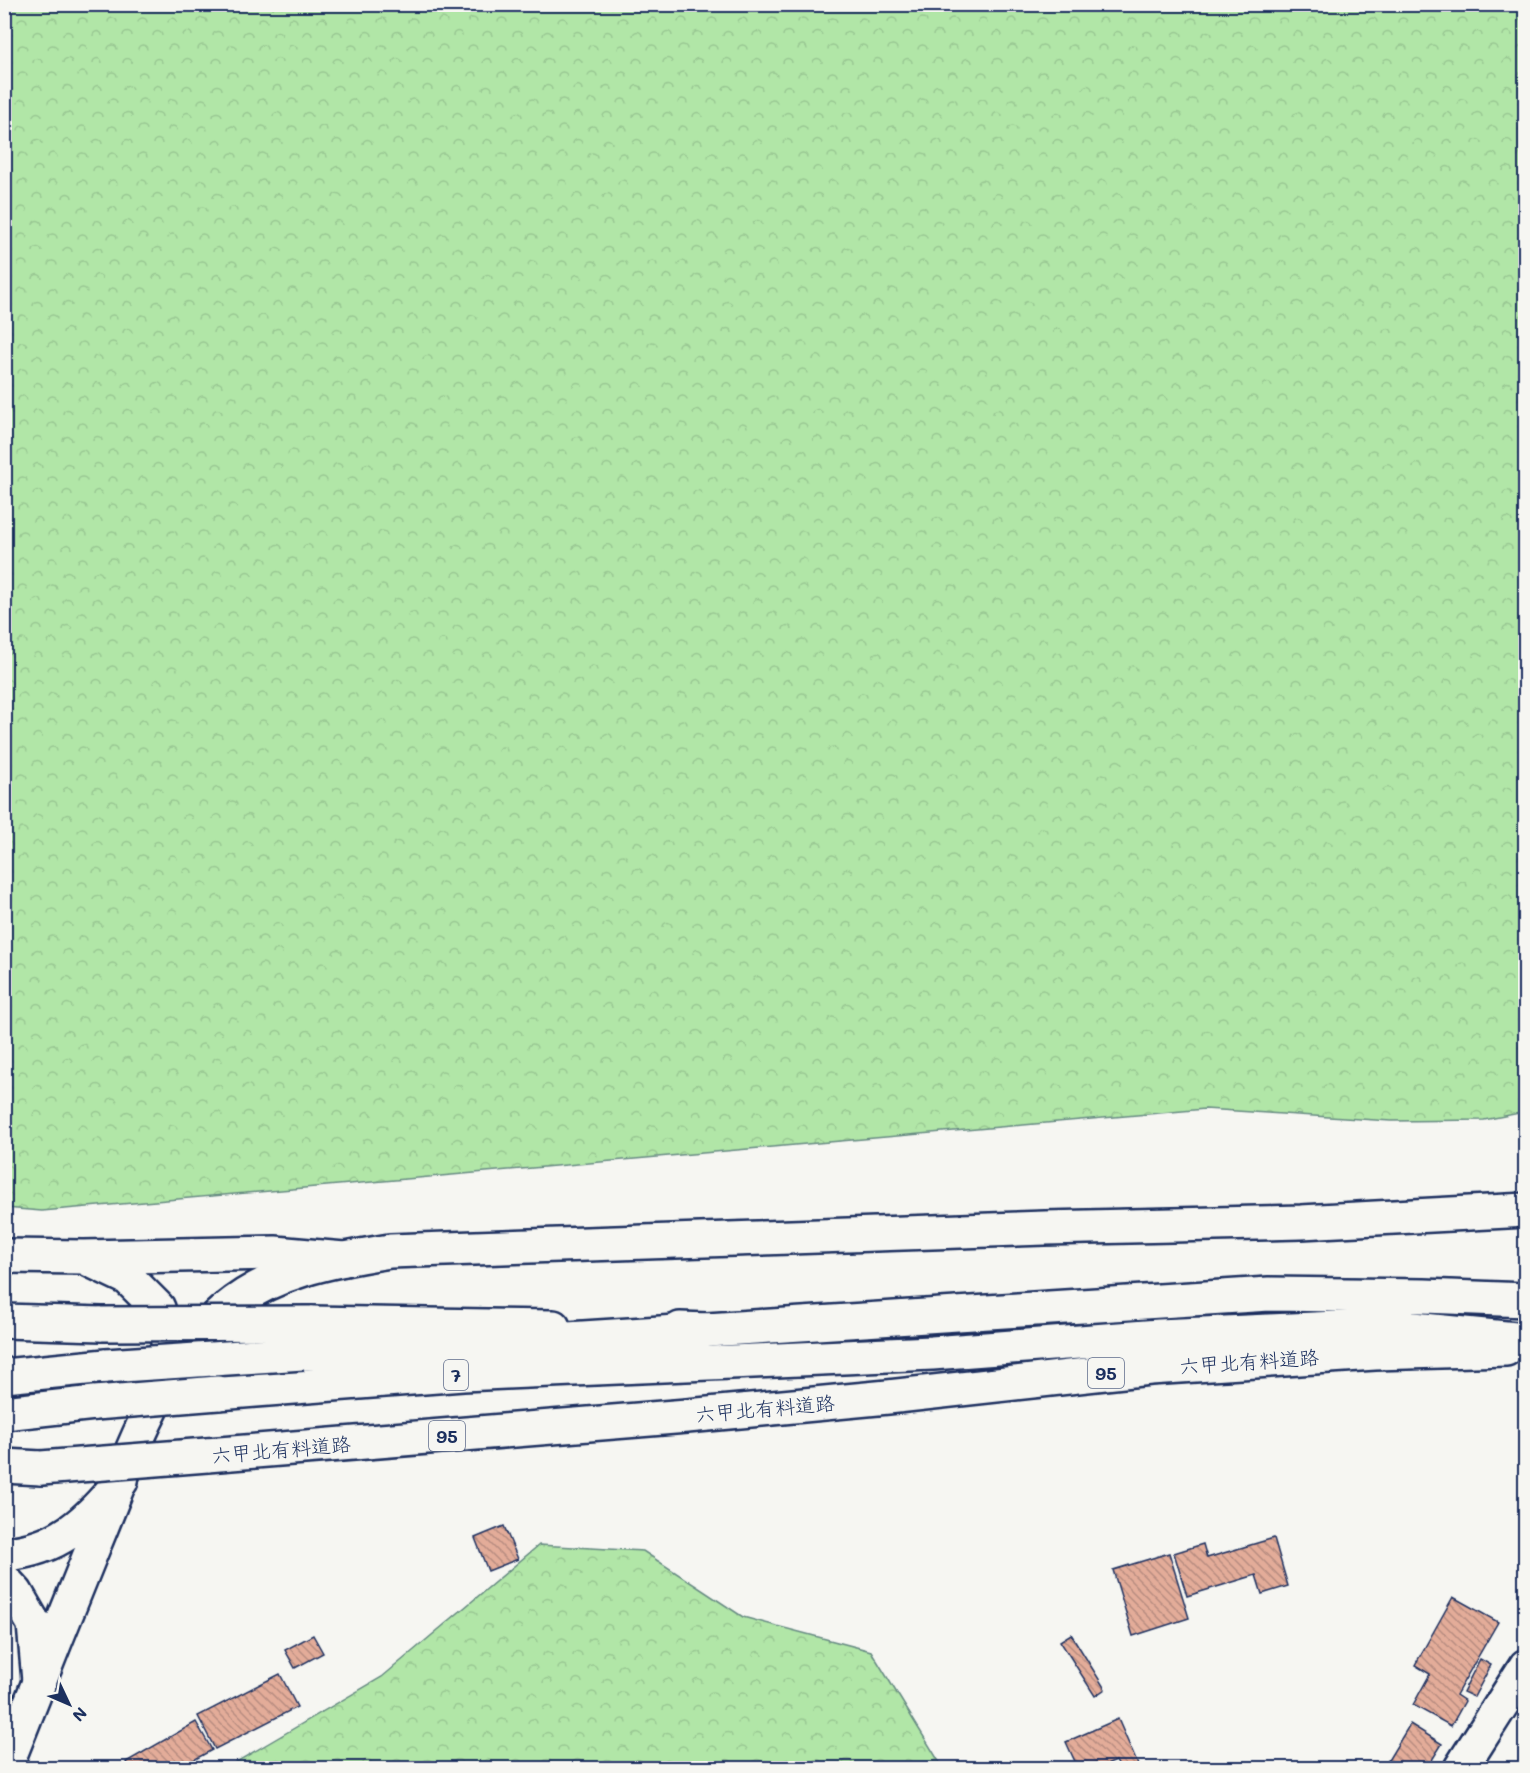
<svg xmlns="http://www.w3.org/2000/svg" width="1530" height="1773" font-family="Mali,'Klee One',sans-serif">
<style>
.forest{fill:url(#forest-crowns);stroke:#668a82;stroke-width:1.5}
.building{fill:url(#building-back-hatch);stroke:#1b2f5e;stroke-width:1.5}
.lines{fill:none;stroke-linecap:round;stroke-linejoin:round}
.secondary-casing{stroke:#1b2f5e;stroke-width:38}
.primary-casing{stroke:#1b2f5e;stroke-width:38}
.highway-casing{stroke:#1b2f5e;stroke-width:38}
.secondary{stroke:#f6f6f2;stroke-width:33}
.primary{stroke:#f6f6f2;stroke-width:33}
.highway{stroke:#f6f6f2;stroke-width:33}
.primary-bridge-casing{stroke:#1b2f5e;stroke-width:38;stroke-linecap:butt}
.highway-bridge-casing{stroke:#1b2f5e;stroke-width:38;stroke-linecap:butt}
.primary-bridge{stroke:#f6f6f2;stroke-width:33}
.highway-bridge{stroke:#f6f6f2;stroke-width:33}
.labels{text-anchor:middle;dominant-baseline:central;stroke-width:4.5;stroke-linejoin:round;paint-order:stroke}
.shield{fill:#f6f6f2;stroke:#5d6b8a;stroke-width:1.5}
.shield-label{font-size:18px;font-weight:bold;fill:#1b2f5e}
.street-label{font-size:20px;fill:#1b2f5e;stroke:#f6f6f2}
</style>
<defs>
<pattern id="forest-crowns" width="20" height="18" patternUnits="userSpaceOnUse" patternTransform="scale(1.5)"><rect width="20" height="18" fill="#b1e6a7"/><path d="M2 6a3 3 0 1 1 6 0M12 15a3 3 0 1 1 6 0" fill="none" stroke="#98c692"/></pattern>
<pattern id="building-back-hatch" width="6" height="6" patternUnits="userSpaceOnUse" patternTransform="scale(1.5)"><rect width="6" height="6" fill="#e3ac99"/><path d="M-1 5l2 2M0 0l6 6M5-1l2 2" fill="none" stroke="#b78c80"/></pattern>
</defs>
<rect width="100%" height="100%" fill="#f6f6f2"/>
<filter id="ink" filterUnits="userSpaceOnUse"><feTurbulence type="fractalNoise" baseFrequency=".0167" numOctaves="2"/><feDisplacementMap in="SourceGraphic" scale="12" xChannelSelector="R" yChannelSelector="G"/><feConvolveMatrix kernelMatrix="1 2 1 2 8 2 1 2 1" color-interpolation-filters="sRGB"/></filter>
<g filter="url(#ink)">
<path class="forest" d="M4,5h1521v1107l-41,8 -93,1 -186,-12 -1163,102 -37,-3z
M539,1545l104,6 100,66 128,34 72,117h-717l156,-91z"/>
<path class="building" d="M504,1526l14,33 -30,12 -13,-33z
M1274,1538l14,48 -26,8 -6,-19 -69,21 -13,-43 29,-9 4,14z
M1169,1553l20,65 -56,18 -20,-66z
M1453,1597l45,25 -42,73 9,6 -14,25 -38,-21 17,-31 -15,-9z
M1071,1634l34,55 -10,7 -35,-55z
M313,1635l10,18 -28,15 -10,-18z
M1480,1659l11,6 -17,32 -11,-5z
M280,1674l17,33 -82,42 -17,-33z
M1118,1719l20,46 -7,3h-11l-4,-7 -17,7h-21l-12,-26z
M196,1722l16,28 -33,18h-50l-3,-6z
M1410,1724l32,20 -15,24h-41l-2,-1z"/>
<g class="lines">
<defs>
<path id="secondary" d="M5,1768c29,-74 59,-149 89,-223 34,-81 62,-176 131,-235 46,-39 108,-50 165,-59l655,-23 256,-6 225,-12
M1461,1768l65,-102"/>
<path id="primary" d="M6,1256l78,1 191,-4 69,6
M88,1259l40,19 30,30 18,59
M4,1321l98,3
M311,1323l242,4
M680,1329l27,1 562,-36 155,2 102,4
M207,1455l480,-39 201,-19 262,-29 225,-15 131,-4
M4,1466l37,2
M4,1554c55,-4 84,-33 117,-73
M4,1580l12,13 18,31 5,57"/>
<path id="highway" d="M303,1353l187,-9 217,-14
M4,1376l102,-10
M218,1393l245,-19 469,-21 227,-17 223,-10 144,14
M4,1413l91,-10"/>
</defs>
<use href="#secondary" class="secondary-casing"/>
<use href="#primary" class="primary-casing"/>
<use href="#highway" class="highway-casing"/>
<use href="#secondary" class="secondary"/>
<use href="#primary" class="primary"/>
<use href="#highway" class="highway"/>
<defs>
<path id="primary-bridge" d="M102,1324l209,-1
M41,1468l166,-13"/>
<path id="highway-bridge" d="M106,1366l197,-13
M95,1403l123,-10"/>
</defs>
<use href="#primary-bridge" class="primary-bridge-casing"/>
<use href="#highway-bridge" class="highway-bridge-casing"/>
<use href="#primary-bridge" class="primary-bridge"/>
<use href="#highway-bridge" class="highway-bridge"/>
</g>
</g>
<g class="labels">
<g class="shield">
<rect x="1088" y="1358" width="36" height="30" rx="4.5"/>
<rect x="444" y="1360" width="24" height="30" rx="4.5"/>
<rect x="429" y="1421" width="36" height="30" rx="4.5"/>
</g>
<g class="shield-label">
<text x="1106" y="1373">95</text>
<text x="456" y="1375">7</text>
<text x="447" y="1436">95</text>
</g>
<g class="street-label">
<text transform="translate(1249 1361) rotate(-4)">六甲北有料道路</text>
<text transform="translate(765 1408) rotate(-5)">六甲北有料道路</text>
<text transform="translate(281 1449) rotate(-5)">六甲北有料道路</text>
</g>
</g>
<rect width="1530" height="1773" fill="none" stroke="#f6f6f2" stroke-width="24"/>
<rect x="12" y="12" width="1506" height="1749" fill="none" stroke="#1b2f5e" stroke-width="2" filter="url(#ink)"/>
<g transform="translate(69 1704) rotate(134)" stroke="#f6f6f2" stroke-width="4.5" paint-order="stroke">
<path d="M0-4.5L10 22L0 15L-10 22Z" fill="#1b2f5e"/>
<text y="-9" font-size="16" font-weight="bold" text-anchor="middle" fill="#1b2f5e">N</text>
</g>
</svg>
